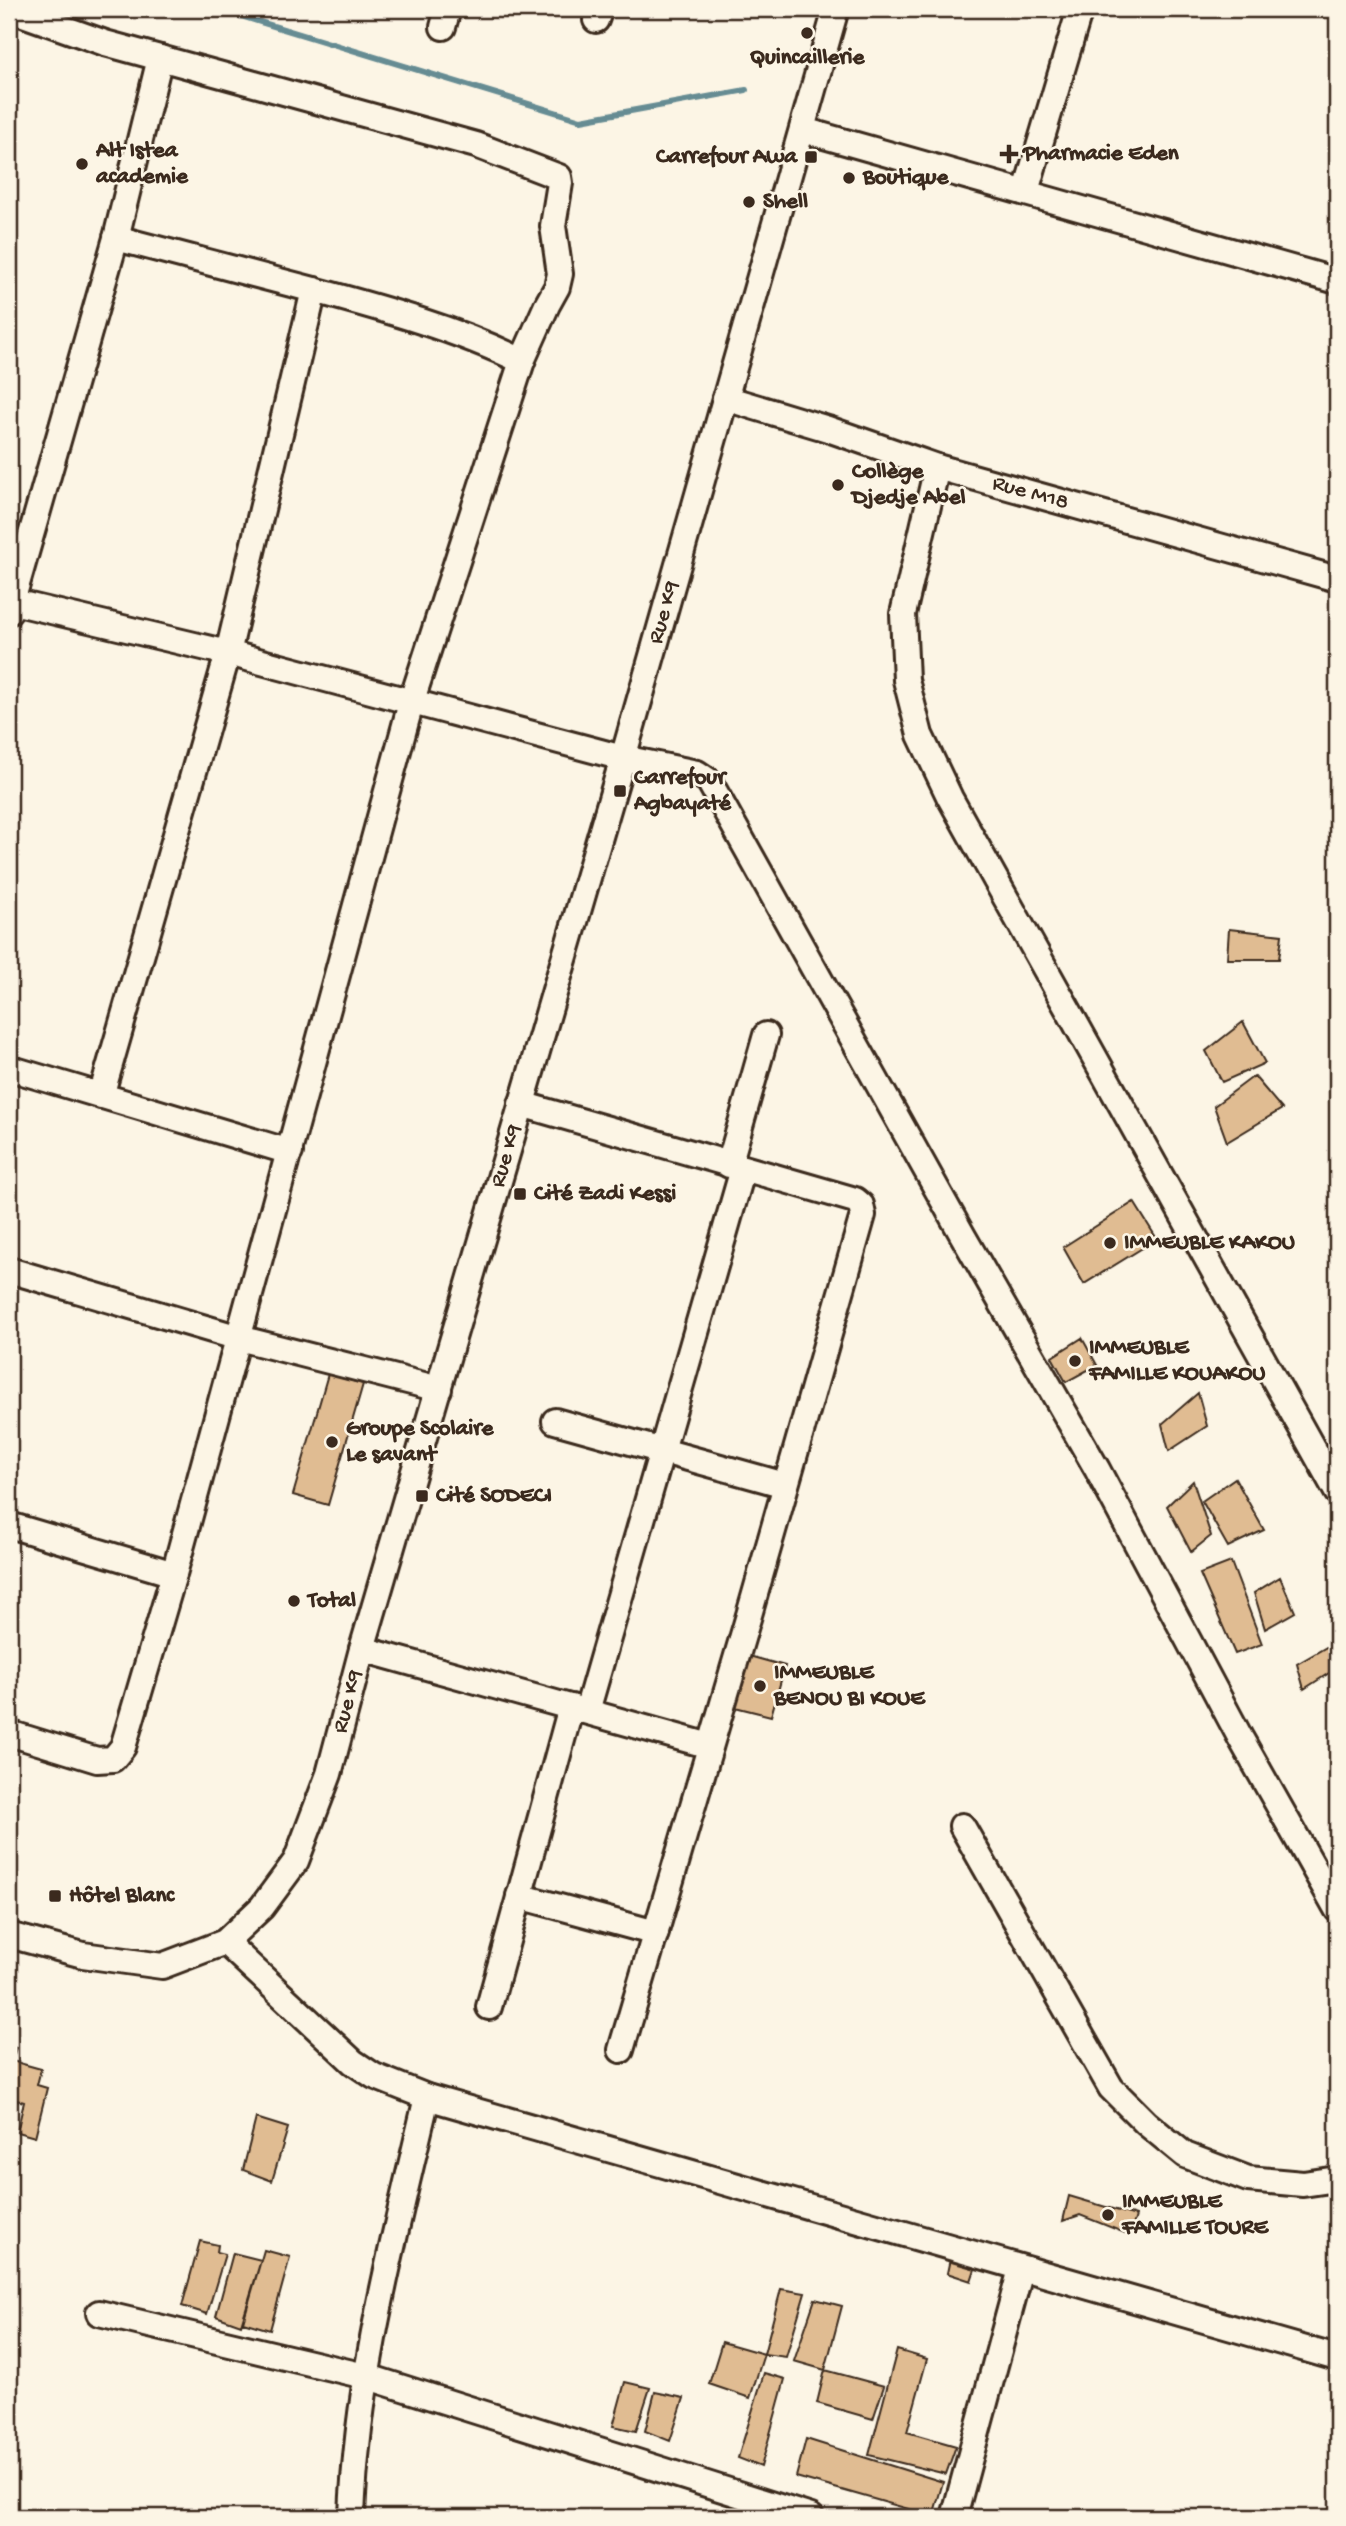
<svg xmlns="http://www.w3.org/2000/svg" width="1346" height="2526" font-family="'Gochi Hand',sans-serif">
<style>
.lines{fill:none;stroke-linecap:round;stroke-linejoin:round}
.stream{stroke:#668c93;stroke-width:6}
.building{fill:#e0bc92;stroke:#3b2a1e;stroke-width:2}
.minor-casing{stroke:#3b2a1e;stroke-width:30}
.minor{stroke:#fcf5e5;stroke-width:24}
.poi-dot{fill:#3b2a1e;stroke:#fcf5e5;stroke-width:2.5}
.labels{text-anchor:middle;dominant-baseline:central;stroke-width:5;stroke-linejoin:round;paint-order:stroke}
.poi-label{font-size:23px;font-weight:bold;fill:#3b2a1e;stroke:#fcf5e5;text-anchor:start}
.street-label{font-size:23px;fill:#3b2a1e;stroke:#fcf5e5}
</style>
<rect width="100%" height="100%" fill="#fcf5e5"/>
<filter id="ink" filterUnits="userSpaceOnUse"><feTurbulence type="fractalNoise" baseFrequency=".0143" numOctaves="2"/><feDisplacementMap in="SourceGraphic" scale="14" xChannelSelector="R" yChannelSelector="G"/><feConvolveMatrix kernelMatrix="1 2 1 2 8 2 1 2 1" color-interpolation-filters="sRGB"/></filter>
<g filter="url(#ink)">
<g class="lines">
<path class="stream" d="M218,9l363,111 165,-30"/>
</g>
<path class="building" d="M1229,929l53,6 -3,24h-52z
M1243,1022l22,41 -43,19 -16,-31z
M1254,1076l28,33 -55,33 -13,-36z
M1134,1202l23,37 -73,45 -21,-37z
M1082,1338l15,27 -31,17 -14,-25z
M328,1374l35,10 -35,121 -35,-10z
M1198,1393l9,33 -38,25 -7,-27z
M1235,1478l29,52 -36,17 -26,-46z
M1193,1481l18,55 -20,16 -24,-46z
M1231,1562l31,82 -27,10 -35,-80z
M1280,1577l15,35 -30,17 -11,-36z
M1337,1641v27l-33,21 -7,-25z
M749,1656l36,10 -14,50 -36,-9z
M9,2046l7,2 -4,13 29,8 -4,16 10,3 -12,49 -18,-5 7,-30 -15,-4z
M256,2118l32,10 -16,53 -29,-11z
M1069,2196l67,20 -6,19 -50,-20 -17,6z
M200,2241l18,4 -1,7 8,2 -18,60 -25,-8z
M264,2250l26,7 -20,73 -27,-8z
M233,2253l28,7 -20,65 -25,-9z
M950,2259l26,7 -5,15 -24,-8z
M781,2289l24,4 -19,64 -22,-3z
M815,2299l27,7 -17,64 -31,-9z
M722,2342l42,12 -14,44 -41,-14z
M897,2350l30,9 -20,73 49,14 -10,28 -77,-19z
M825,2370l59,16 -11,33 -56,-16z
M764,2373l21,6 -24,88 -23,-9z
M625,2382l25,6 -14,43 -23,-5z
M655,2392l29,6 -14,43 -25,-10z
M806,2439l137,43 -10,34 -137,-39z"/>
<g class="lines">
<defs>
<g id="minor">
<path d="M9,9l96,34 55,15 -44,180 -107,374"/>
<path d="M596,20l4,-11"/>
<path d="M443,27l5,-18"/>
<path d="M160,58l316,87 83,32 1,6 -7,43 7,48 -3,13 -10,18 -25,56"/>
<path d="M803,130l534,151"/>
<path d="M1026,191l54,-182"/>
<path d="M116,238l198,52"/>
<path id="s1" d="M725,398l103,31 109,38 400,112"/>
<path d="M937,467l-34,147 3,66 14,55 30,63 387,694"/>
<path d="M9,601l219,52 395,105 74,15 12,8 254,455 134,233 144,270 96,170"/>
<path d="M9,1068l281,84"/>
<path d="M521,1104l334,96 6,5 2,10 -114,400 -128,435"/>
<path d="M729,1165l37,-130"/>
<path d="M9,1270l230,68 200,51"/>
<path d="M555,1421l230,64"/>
<path d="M9,1525l165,49"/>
<path d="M362,1649l348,97"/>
<path d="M587,1711l156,-542"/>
<path d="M9,1733l88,27 16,-1 10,-12 51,-173 237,-871 111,-342c-65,-32 -138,-52 -208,-71l-86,363 -127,443"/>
<path d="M962,1826l149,262 35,35 39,32 63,24 55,5 34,-5"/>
<path d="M519,1896l137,37"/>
<path id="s2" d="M9,1935l74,20 79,11 63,-24 37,-35 34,-46 33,-87 33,-125 261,-891 213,-749"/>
<path d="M225,1942l128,120 21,14 53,21 910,261"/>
<path d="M489,2007l82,-300"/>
<path d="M99,2313l266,63 446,141"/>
<path d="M352,2517c5,-143 43,-281 75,-420"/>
<path d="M954,2517l67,-248"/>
</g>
</defs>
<use href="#minor" class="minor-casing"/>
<use href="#minor" class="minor"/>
</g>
</g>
<g class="poi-dot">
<circle cx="807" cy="33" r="7"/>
<path d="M1005.5 143.5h7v7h7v7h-7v7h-7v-7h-7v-7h7z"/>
<rect x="804" y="150" width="14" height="14" rx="3.5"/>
<circle cx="82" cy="164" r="7"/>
<circle cx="849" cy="178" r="7"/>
<circle cx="749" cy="202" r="7"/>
<circle cx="838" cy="485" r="7"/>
<rect x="613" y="784" width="14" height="14" rx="3.5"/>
<rect x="513" y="1187" width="14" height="14" rx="3.5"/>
<circle cx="1110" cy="1243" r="7"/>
<circle cx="1075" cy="1361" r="7"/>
<circle cx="332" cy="1442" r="7"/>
<rect x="415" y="1489" width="14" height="14" rx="3.5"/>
<circle cx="294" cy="1601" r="7"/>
<circle cx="760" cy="1686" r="7"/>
<rect x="48" y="1889" width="14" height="14" rx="3.5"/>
<circle cx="1108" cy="2215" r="7"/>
</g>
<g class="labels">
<g class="poi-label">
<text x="807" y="58" text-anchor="middle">Quincaillerie</text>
<text x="96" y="151">Alt Istea<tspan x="96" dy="26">academie</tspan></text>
<text x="1023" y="154">Pharmacie Eden</text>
<text x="797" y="157" text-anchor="end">Carrefour Awa</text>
<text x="863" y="178">Boutique</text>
<text x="763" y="202">Shell</text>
<text x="852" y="472">Collège<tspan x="852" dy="26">Djedje Abel</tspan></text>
<text x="634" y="778">Carrefour<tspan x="634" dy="26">Agbayaté</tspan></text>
<text x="534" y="1194">Cité Zadi Kessi</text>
<text x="1124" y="1243">IMMEUBLE KAKOU</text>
<text x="1089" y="1348">IMMEUBLE<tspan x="1089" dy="26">FAMILLE KOUAKOU</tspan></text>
<text x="346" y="1429">Groupe Scolaire<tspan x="346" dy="26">Le savant</tspan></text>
<text x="436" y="1496">Cité SODECI</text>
<text x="308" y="1601">Total</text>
<text x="774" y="1673">IMMEUBLE<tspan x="774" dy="26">BENOU BI KOUE</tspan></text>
<text x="69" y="1896">Hôtel Blanc</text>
<text x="1122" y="2202">IMMEUBLE<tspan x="1122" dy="26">FAMILLE TOURE</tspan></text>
</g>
<g class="street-label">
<text stroke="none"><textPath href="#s1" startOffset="320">Rue M18</textPath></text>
<text stroke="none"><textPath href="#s2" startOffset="1634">Rue K9</textPath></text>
<text stroke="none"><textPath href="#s2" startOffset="1068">Rue K9</textPath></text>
<text stroke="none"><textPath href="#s2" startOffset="500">Rue K9</textPath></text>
</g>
</g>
<rect width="1346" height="2526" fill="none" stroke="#fcf5e5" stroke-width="35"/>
<rect x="18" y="18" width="1311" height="2491" fill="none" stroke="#3b2a1e" stroke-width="2.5" filter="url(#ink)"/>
</svg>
